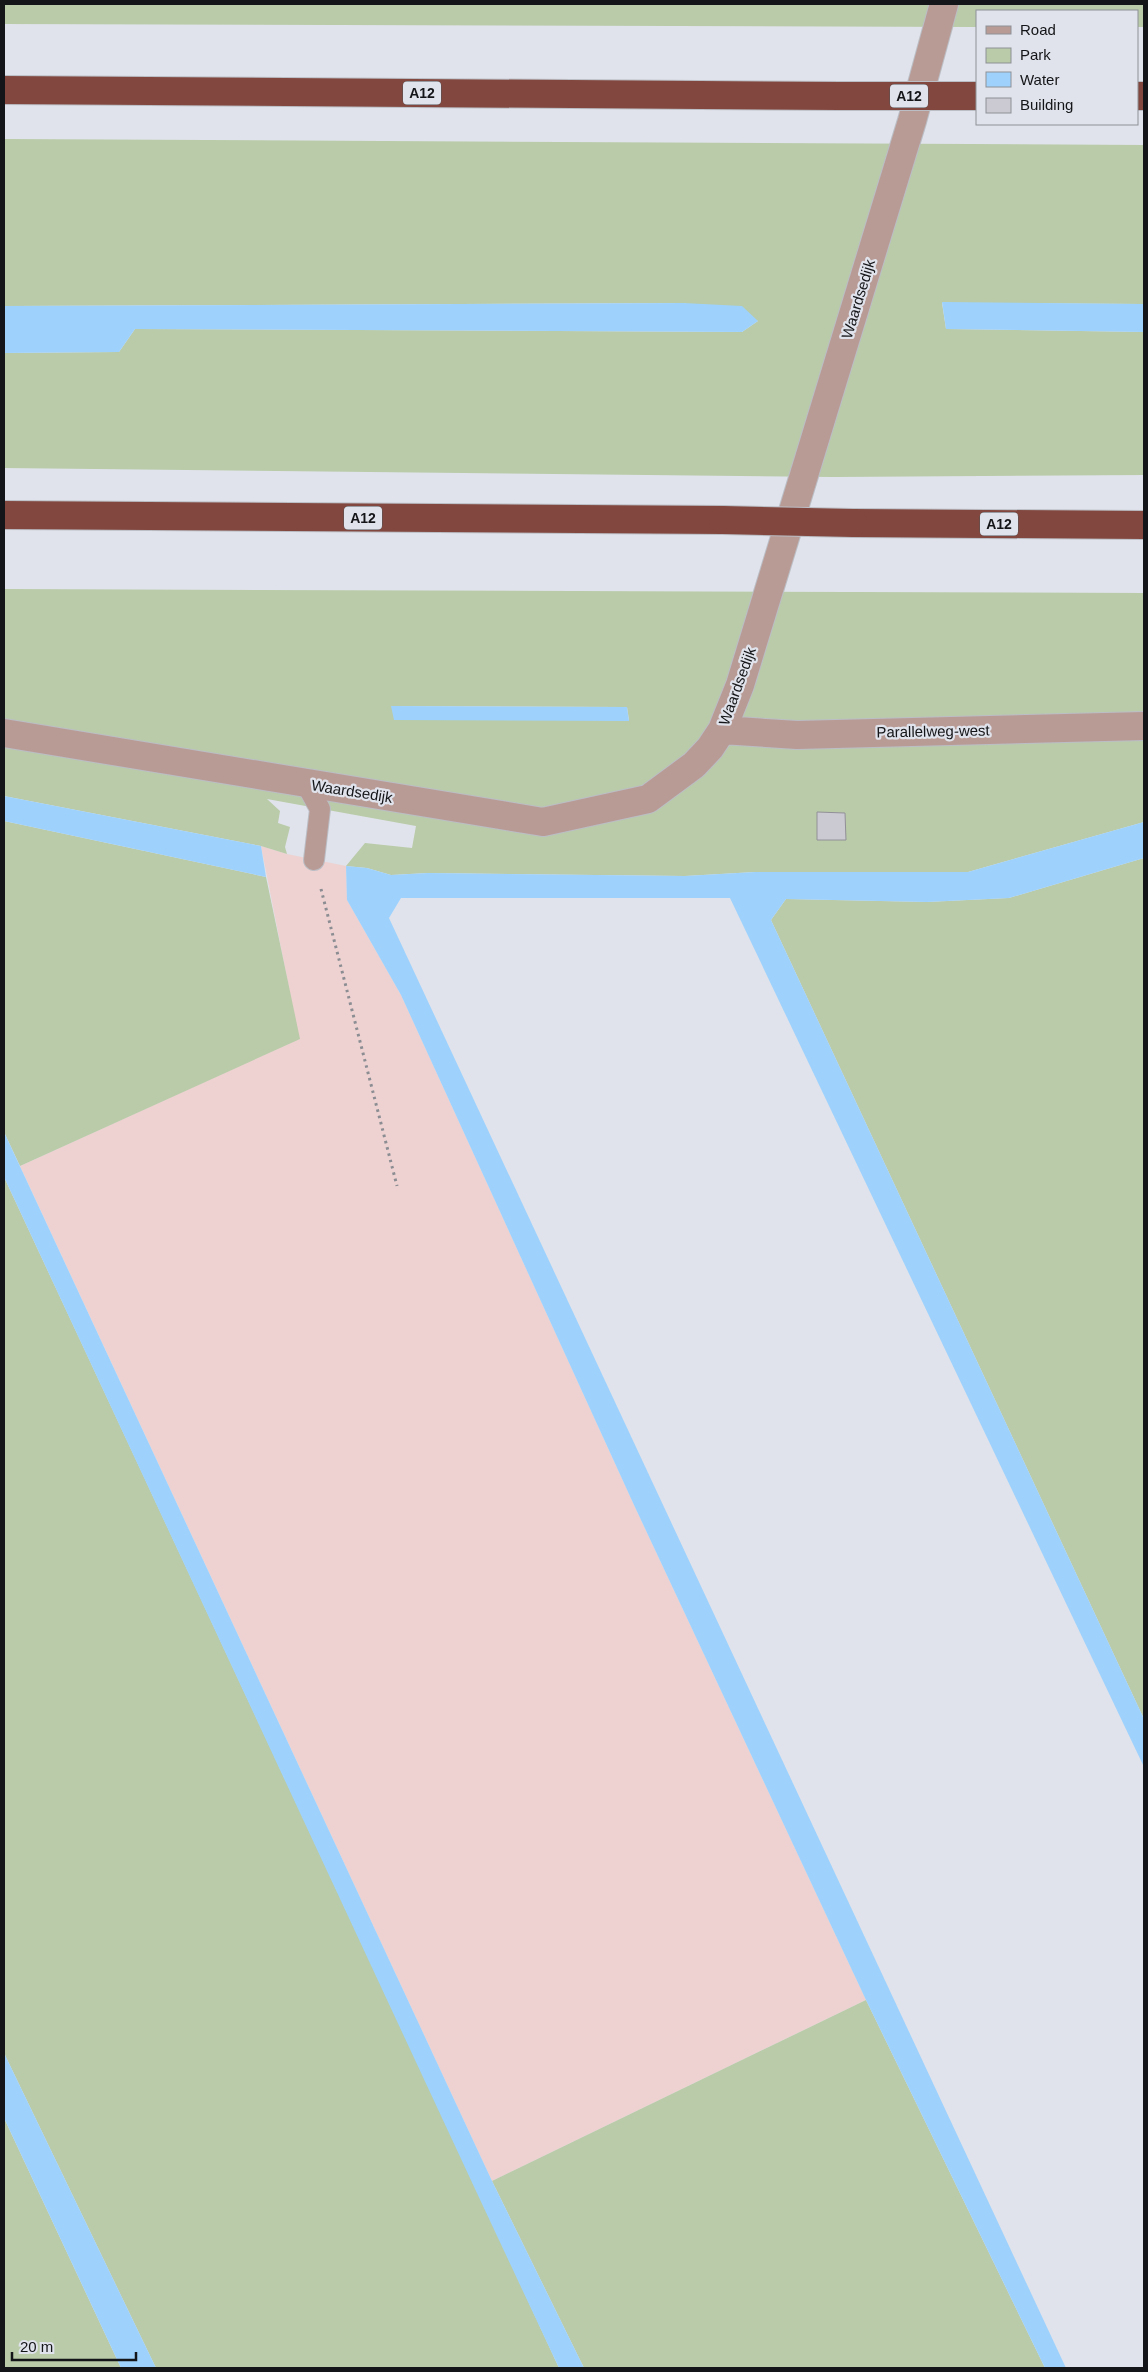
<svg xmlns="http://www.w3.org/2000/svg" width="1148" height="2372" font-family="Helvetica,sans-serif">
<style>
.industrial{fill:#edd2d1}
.green{fill:#b9cba8;fill-rule:evenodd}
.water{fill:#9ed2fd}
.building{fill:#cbc9d1;stroke:#929098}
.lines{fill:none;stroke-linecap:round;stroke-linejoin:round}
.service-casing{stroke:#bbbec5;stroke-width:22}
.minor-casing{stroke:#bbbec5;stroke-width:30}
.motorway-casing{stroke:#bbbec5;stroke-width:30}
.path{stroke:#8b8d93;stroke-width:3;stroke-dasharray:2.5 4;stroke-linecap:butt}
.service{stroke:#b99b96;stroke-width:20}
.minor{stroke:#b99b96;stroke-width:28}
.motorway{stroke:#82483f;stroke-width:28}
.motorway-bridge-casing{stroke:#bbbec5;stroke-width:30;stroke-linecap:butt}
.motorway-bridge{stroke:#82483f;stroke-width:28}
.labels{text-anchor:middle;dominant-baseline:central;stroke-width:4.5;stroke-linejoin:round;paint-order:stroke}
.shield{fill:#e0e3eb;stroke:#515357;stroke-width:1}
.shield-label{font-size:14px;font-weight:bold;fill:#141518}
.street-label{font-size:15px;fill:#141518;stroke:#e0e3eb}
</style>
<rect width="100%" height="100%" fill="#e0e3eb"/>
<path class="industrial" d="M261,846l26,8 59,12 1,34 54,95 233,510 232,495 -374,181 -472,-1015 279,-127z"/>
<path class="green" d="M4,4h1140v23h-7v-16h-160v16l-973,-3z
M4,139l1140,6v159l-202,-1 4,26 198,3v143l-311,2 -829,-9v-115l115,-1 16,-23 607,3 16,-11 -75,-18 -679,3z
M4,589l1140,4v229l-176,50h-213l-70,4 -257,-3 -37,2 -24,-7 -21,-2 19,-23 47,5 4,-22 -149,-27 13,12 -2,12 12,4 -5,20 2,7 -26,-8 -257,-50zM392,706l235,1 2,13h-234z
M4,821l262,56 34,162 -280,127 -16,-34z
M1144,858v861l-373,-799 15,-21 141,3 82,-4z
M4,1177l495,1061 60,130h-403l-152,-315z
M866,2000l179,368h-461l-92,-187z
M4,2118l117,250h-117z"/>
<path class="water" d="M942,302l202,2v28l-198,-3z
M683,303l59,3 16,15 -16,11 -607,-3 -16,23 -115,1v-47z
M391,706l236,1 2,14 -235,-1z
M4,796l257,50 5,31 -262,-56z
M1144,822v36l-135,40 -82,4 -141,-3 -15,21 373,799v48l-414,-869h-329l-12,20 677,1450h-21l-179,-368 -232,-495 -233,-510 -54,-95 -1,-34 21,2 24,7 37,-2 257,3 70,-4h213z
M4,1132l488,1049 92,187h-25l-76,-162 -479,-1029z
M4,2053l152,315h-35l-117,-250z"/>
<path class="building" d="M817,812l28,1 1,27h-29z"/>
<g class="lines">
<defs>
<path id="service" d="M306,784l14,25 -6,51"/>
<path id="minor" d="M722,730l75,5 347,-9
M4,733l539,89 105,-23 46,-34 16,-17 12,-18 18,-45 172,-564 32,-117"/>
<path id="motorway" d="M4,90l836,6
M1137,96h7
M4,515l719,5
M853,523l291,2"/>
</defs>
<use href="#service" class="service-casing"/>
<use href="#minor" class="minor-casing"/>
<use href="#motorway" class="motorway-casing"/>
<path class="path" d="M321,889l76,297"/>
<use href="#service" class="service"/>
<use href="#minor" class="minor"/>
<use href="#motorway" class="motorway"/>
<defs>
<path id="motorway-bridge" d="M840,96h137
M723,520l130,3"/>
</defs>
<use href="#motorway-bridge" class="motorway-bridge-casing"/>
<use href="#motorway-bridge" class="motorway-bridge"/>
</g>
<g class="labels">
<g class="shield">
<rect x="403" y="81.5" width="38" height="23" rx="4"/>
<rect x="890" y="84.5" width="38" height="23" rx="4"/>
<rect x="344" y="506.5" width="38" height="23" rx="4"/>
<rect x="980" y="512.5" width="38" height="23" rx="4"/>
</g>
<g class="shield-label">
<text x="422" y="93">A12</text>
<text x="909" y="96">A12</text>
<text x="363" y="518">A12</text>
<text x="999" y="524">A12</text>
</g>
<g class="street-label">
<text transform="translate(858 299) rotate(-73)">Waardsedijk</text>
<text transform="translate(737 686) rotate(-70)">Waardsedijk</text>
<text transform="translate(933 731) rotate(-1)">Parallelweg-west</text>
<text transform="translate(352 791) rotate(9)">Waardsedijk</text>
</g>
</g>
<rect width="1148" height="2372" fill="none" stroke="#141518" stroke-width="10"/>
<rect x="976" y="10" width="162" height="115" fill="#e0e3eb" stroke="#8e9197"/>
<rect x="986" y="26" width="25" height="8" fill="#b99b96" stroke="#8e9197"/>
<text x="1020" y="35" font-size="15" fill="#141518">Road</text>
<rect x="986" y="48" width="25" height="15" fill="#b9cba8" stroke="#8e9197"/>
<text x="1020" y="60" font-size="15" fill="#141518">Park</text>
<rect x="986" y="72" width="25" height="15" fill="#9ed2fd" stroke="#8e9197"/>
<text x="1020" y="85" font-size="15" fill="#141518">Water</text>
<rect x="986" y="98" width="25" height="15" fill="#cbc9d1" stroke="#8e9197"/>
<text x="1020" y="110" font-size="15" fill="#141518">Building</text>
<path d="M12 2352v8h124v-8" fill="none" stroke="#141518" stroke-width="2.5"/>
<text x="20" y="2352" font-size="15" fill="#141518" stroke="#e0e3eb" stroke-width="4" paint-order="stroke">20 m</text>
</svg>
